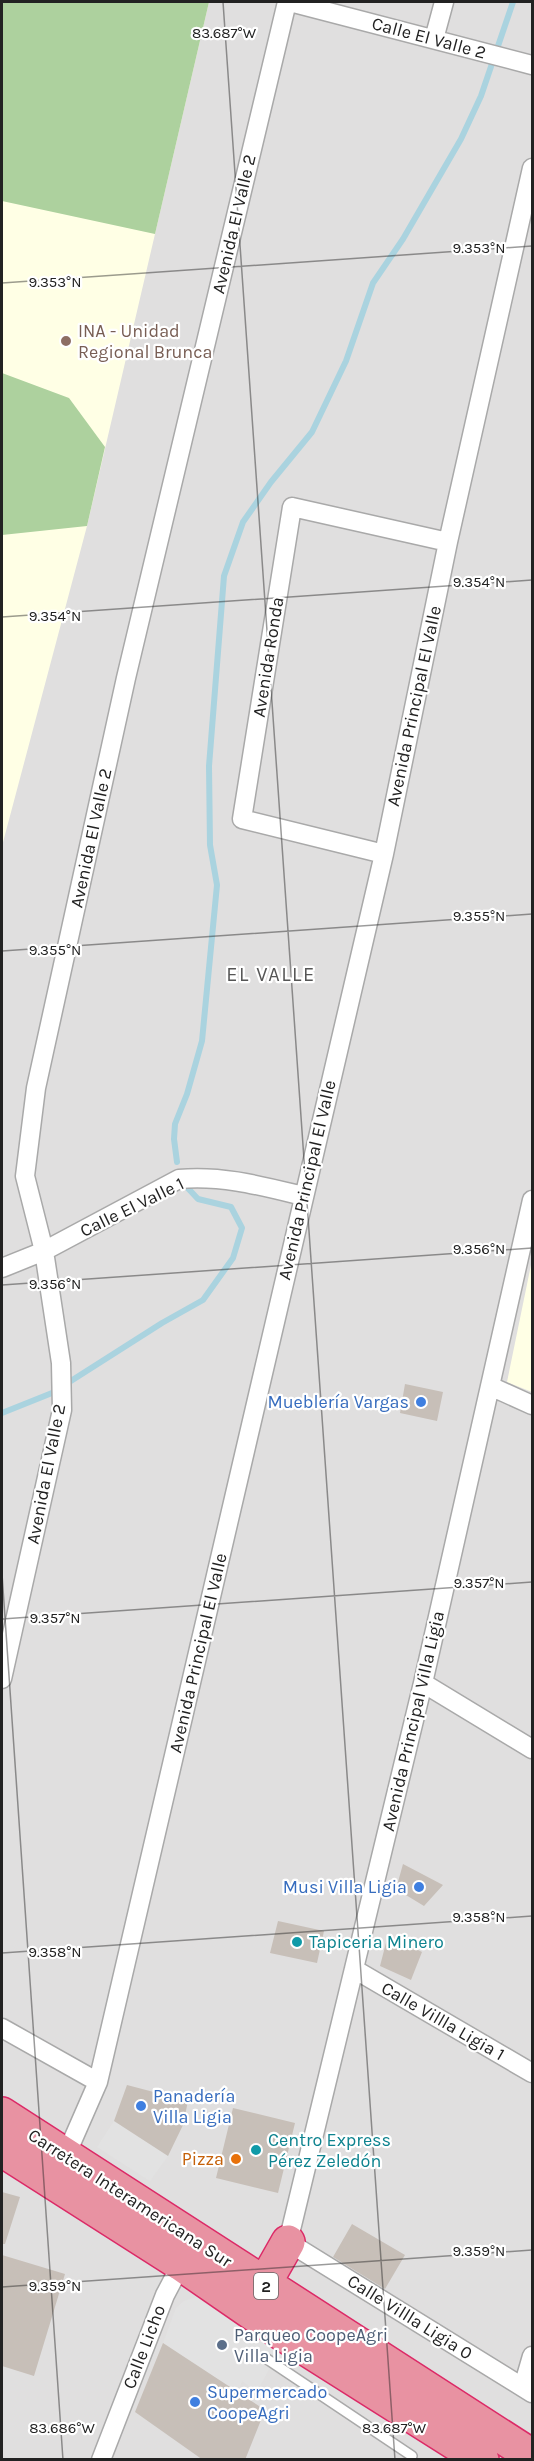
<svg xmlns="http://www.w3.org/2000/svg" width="534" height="2461" font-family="Karla,sans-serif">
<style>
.residential{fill:#e0dfdf}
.education{fill:#ffffe5}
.forest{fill:#add19e}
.parking{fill:#e2e2e2}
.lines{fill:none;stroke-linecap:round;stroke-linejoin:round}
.stream{stroke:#aad3df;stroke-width:6}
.building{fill:#c7bfb8}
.lane-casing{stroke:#a9a9a9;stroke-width:12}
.street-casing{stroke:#a9a9a9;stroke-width:21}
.highway-casing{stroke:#dc2a67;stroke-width:36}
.lane{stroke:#fff;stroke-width:9}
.street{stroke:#fff;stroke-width:18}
.highway{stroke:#e892a2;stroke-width:33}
.ticks{fill:none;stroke:#222;stroke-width:1.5;stroke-opacity:0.45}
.education-dot{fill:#8d6e63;stroke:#fff;stroke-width:2}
.shop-dot{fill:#3f7fe0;stroke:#fff;stroke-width:2}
.culture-dot{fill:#0f9aa8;stroke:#fff;stroke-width:2}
.food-dot{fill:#e8710a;stroke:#fff;stroke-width:2}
.service-dot{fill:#5c6f8a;stroke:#fff;stroke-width:2}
.labels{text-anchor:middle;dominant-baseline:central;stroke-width:4.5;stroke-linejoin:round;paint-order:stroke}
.shield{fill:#fff;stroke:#646464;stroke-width:1.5}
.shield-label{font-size:16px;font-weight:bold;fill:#222}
.street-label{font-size:18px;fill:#222;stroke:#fff}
.education-label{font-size:18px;fill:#785e54;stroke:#fff;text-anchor:start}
.shop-label{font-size:18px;fill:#366cbe;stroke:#fff;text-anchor:end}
.culture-label{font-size:18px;fill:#0d838f;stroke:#fff;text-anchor:start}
.food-label{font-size:18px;fill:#c56008;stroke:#fff;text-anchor:end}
.service-label{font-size:18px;fill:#4e5e75;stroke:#fff;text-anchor:start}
.neighbourhood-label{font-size:20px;letter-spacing:1.5px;fill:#555;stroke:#fff}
.ticks-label{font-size:15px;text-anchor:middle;fill:#222;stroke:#fff;stroke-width:4.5;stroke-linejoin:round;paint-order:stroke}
</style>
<rect width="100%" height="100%" fill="#f2efe9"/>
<path class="residential" d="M2,2h530v2457h-530z"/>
<path class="education" d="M2,2h207l-122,524 -85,320z
M532,1260v132l-25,-10z"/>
<path class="forest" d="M2,2h207l-54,232 -153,-33z
M2,373l67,25 36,49 -18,79 -85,9z"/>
<path class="parking" d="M114,2121l54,35 -18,25 -53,-34z
M199,2296l82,51 -24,45 -15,-11 -4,12 -75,-50 13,-35 8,-7z"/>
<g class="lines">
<path class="stream" d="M177,1162l-3,-23 1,-15 12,-30 15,-53 15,-156 -7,-40 -1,-79 15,-190 19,-54 28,-40 41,-50 34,-71 27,-78 30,-44 58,-100 20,-43 32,-94
M2,1413l50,-20 110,-70 41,-23 30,-42 9,-30 -11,-21 -33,-8 -16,-17"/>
</g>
<path class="building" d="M405,1384l38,8 -6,29 -37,-8z
M403,1864l40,21 -19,21 -28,-17z
M278,1921l46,10 -7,32 -47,-10z
M388,1935l34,17 -11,28 -31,-14z
M127,2085l61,16 -5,24 -15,31 -54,-35z
M233,2108l62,15 -17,70 -62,-15z
M2,2192l18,5 -15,47h-3z
M352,2224l53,31 -20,34 -52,-32z
M2,2255l63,19 -31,102 -32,-10z
M163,2343l102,67 -20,50h-42l-68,-48z"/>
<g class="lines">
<defs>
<path id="lane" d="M264,2357l148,99"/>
<path id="street" d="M290,2l242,63
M434,39l10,-37
M384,854l-142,-35 50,-312 156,35
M532,1200l-109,483 -135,559 244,151
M2,1268l42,-17 135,-72c43,-4 83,7 124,17
M490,1386l42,19
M2,1679l60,-269 -1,-47 -17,-112 -19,-75 11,-88 90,-410 161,-676
M423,1683l109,66
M354,1969l178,104
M2,2028l96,54
M63,2162l35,-80 286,-1228 64,-312 84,-374
M523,2387l9,-31
M101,2460l64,-165 19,-36"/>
<path id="highway" d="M2,2114l530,342
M2,2150l179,114 97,67 204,129
M254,2302l34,-60"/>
</defs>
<use href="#lane" class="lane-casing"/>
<use href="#street" class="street-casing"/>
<use href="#highway" class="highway-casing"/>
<use href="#lane" class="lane"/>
<use href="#street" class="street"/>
<use href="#highway" class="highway"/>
</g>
<path class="ticks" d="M223,2l172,2458M2,283l530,-37M2,617l530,-37M2,951l530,-37M2,1285l530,-37M2,1574l61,886M2,1619l530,-37M2,1953l530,-37M2,2287l530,-37"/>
<circle class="education-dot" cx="66" cy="341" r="6"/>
<g class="shop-dot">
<circle cx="421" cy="1402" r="6"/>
<circle cx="419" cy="1887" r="6"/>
<circle cx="141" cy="2106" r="6"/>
<circle cx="195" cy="2402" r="6"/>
</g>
<g class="culture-dot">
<circle cx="297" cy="1942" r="6"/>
<circle cx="256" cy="2150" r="6"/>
</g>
<circle class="food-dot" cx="236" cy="2159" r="6"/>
<circle class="service-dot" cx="222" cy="2345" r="6"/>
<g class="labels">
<rect class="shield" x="254" y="2273" width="24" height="26" rx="4.5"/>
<g class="shield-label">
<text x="266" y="2286">2</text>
</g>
<g class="street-label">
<text transform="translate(429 38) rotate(15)">Calle El Valle 2</text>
<text transform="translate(234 224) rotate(-77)">Avenida El Valle 2</text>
<text transform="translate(268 657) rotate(-81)">Avenida Ronda</text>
<text transform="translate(414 706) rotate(-78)">Avenida Principal El Valle</text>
<text transform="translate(91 838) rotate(-78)">Avenida El Valle 2</text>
<text transform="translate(307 1180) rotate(-77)">Avenida Principal El Valle</text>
<text transform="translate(132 1207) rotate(-26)">Calle El Valle 1</text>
<text transform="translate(46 1474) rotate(-79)">Avenida El Valle 2</text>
<text transform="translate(198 1653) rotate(-77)">Avenida Principal El Valle</text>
<text transform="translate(413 1721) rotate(-77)">Avenida Principal Villa Ligia</text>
<text transform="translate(443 2021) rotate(30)">Calle Villla Ligia 1</text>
<text transform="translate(130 2198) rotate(33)">Carretera Interamericana Sur</text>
<text transform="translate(410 2317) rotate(32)">Calle Villla Ligia 0</text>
<text transform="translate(144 2347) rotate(-69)">Calle Licho</text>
</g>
<g class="education-label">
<text x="78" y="331">INA - Unidad<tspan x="78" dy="21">Regional Brunca</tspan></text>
</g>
<g class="shop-label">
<text x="409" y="1402">Mueblería Vargas</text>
<text x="407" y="1887">Musi Villa Ligia</text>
<text x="153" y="2096" text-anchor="start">Panadería<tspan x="153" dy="21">Villa Ligia</tspan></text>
<text x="207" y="2392" text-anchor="start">Supermercado<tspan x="207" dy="21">CoopeAgri</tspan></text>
</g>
<g class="culture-label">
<text x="309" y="1942">Tapiceria Minero</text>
<text x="268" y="2140">Centro Express<tspan x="268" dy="21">Pérez Zeledón</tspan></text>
</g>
<g class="food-label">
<text x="224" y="2159">Pizza</text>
</g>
<g class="service-label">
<text x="234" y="2335">Parqueo CoopeAgri<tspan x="234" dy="21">Villa Ligia</tspan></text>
</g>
<g class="neighbourhood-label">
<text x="271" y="974">EL VALLE</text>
</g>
</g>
<g class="ticks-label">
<text x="224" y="38">83.687°W</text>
<text x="479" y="253">9.353°N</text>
<text x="55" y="287">9.353°N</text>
<text x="479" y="587">9.354°N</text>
<text x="55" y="621">9.354°N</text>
<text x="479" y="921">9.355°N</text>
<text x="55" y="955">9.355°N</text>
<text x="479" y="1254">9.356°N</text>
<text x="55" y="1289">9.356°N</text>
<text x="479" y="1588">9.357°N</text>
<text x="55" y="1623">9.357°N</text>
<text x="479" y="1922">9.358°N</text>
<text x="55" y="1957">9.358°N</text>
<text x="479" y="2256">9.359°N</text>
<text x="55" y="2291">9.359°N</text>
<text x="62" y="2433">83.686°W</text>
<text x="394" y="2433">83.687°W</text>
</g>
<rect width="534" height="2461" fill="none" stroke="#222222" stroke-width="6"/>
</svg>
